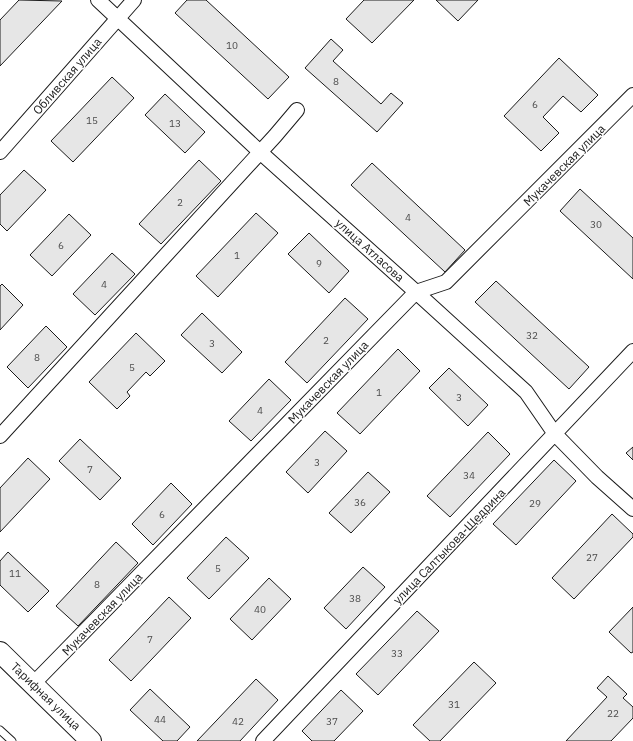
<svg xmlns="http://www.w3.org/2000/svg" width="633" height="741" font-family="'IBM Plex Sans',sans-serif">
<style>
.building{fill:#e6e6e6;stroke:#1a1a1a}
.lines{fill:none;stroke-linecap:round;stroke-linejoin:round}
.lane-casing{stroke:#1a1a1a;stroke-width:9}
.street-casing{stroke:#1a1a1a;stroke-width:16}
.secondary-casing{stroke:#1a1a1a;stroke-width:22}
.lane{stroke:#fff;stroke-width:7}
.street{stroke:#fff;stroke-width:14}
.secondary{stroke:#fff;stroke-width:20}
.labels{text-anchor:middle;dominant-baseline:central;stroke-width:3;stroke-linejoin:round;paint-order:stroke}
.number-label{font-size:10px;fill:#4d4d4d}
.street-label{font-size:12px;fill:#1a1a1a;stroke:#fff}
</style>
<rect width="100%" height="100%" fill="#fff"/>
<path class="building" d="M19,0l43,1 -62,65v-46z
M187,0h19l83,77 -21,22 -93,-86z
M364,0h50l-42,43 -26,-24z
M436,0h42l-20,21z
M331,39l12,11 -10,11 48,43 10,-11 12,10 -26,29 -72,-64z
M559,58l39,37 -17,17 -18,-16 -20,21 16,16 -18,18 -37,-35z
M112,77l22,21 -61,64 -22,-21z
M165,94l40,38 -20,21 -40,-38z
M199,160l22,21 -60,63 -22,-20z
M372,163l93,87 -20,22 -94,-87z
M24,170l22,20 -39,41 -7,-7v-29z
M580,189l53,49v41l-73,-68z
M256,213l22,20 -60,64 -22,-21z
M69,214l22,21 -39,41 -22,-21z
M309,233l40,38 -20,22 -41,-39z
M112,253l23,21 -40,41 -22,-21z
M496,281l93,86 -20,22 -94,-87z
M2,284l21,21 -23,25v-44z
M345,298l23,21 -61,64 -22,-21z
M202,313l40,39 -20,21 -41,-38z
M46,326l21,21 -39,41 -21,-21z
M136,333l29,28 -15,15 -4,-4 -19,20 3,4 -13,13 -28,-27z
M398,349l22,22 -60,63 -23,-21z
M449,368l39,37 -20,21 -39,-38z
M269,379l22,21 -40,41 -22,-20z
M325,431l22,20 -39,42 -22,-21z
M488,432l22,22 -60,63 -23,-21z
M80,439l41,39 -21,22 -41,-39z
M633,447v13l-7,-7z
M28,458l22,21 -50,53v-44z
M554,460l22,21 -60,64 -23,-21z
M368,472l22,20 -39,41 -22,-20z
M171,483l21,21 -39,41 -21,-21z
M612,514l21,20v3l-59,62 -22,-21z
M226,537l23,21 -40,41 -22,-21z
M116,542l22,21 -60,63 -22,-20z
M8,552l41,39 -21,21 -28,-27v-24z
M363,567l22,20 -39,42 -22,-21z
M269,578l22,21 -39,41 -22,-21z
M169,597l22,21 -60,63 -22,-21z
M633,607v45l-2,1 -22,-21z
M417,611l22,20 -61,64 -22,-21z
M474,662l22,21 -56,58h-10l-17,-16z
M608,676l19,18 -4,4 10,9v11l-22,23h-45l41,-44 -10,-9z
M256,679l22,21 -38,41h-43z
M150,689l40,38 -13,14h-14l-33,-31z
M341,690l22,21 -29,30h-22l-10,-10z"/>
<g class="lines">
<defs>
<path id="lane" d="M0,730l12,11"/>
<path id="street" d="M98,0l162,152 156,140 110,100 29,42 42,43 36,32
M0,152l134,-152
M0,436l275,-300 22,-26
M33,684l383,-392 30,-10 187,-187
M263,741l370,-390"/>
<path id="secondary" d="M0,652l91,89"/>
</defs>
<use href="#lane" class="lane-casing"/>
<use href="#street" class="street-casing"/>
<use href="#secondary" class="secondary-casing"/>
<use href="#lane" class="lane"/>
<use href="#street" class="street"/>
<use href="#secondary" class="secondary"/>
</g>
<g class="labels">
<g class="number-label">
<text x="232" y="45">10</text>
<text x="336" y="81">8</text>
<text x="535" y="104">6</text>
<text x="92" y="120">15</text>
<text x="175" y="123">13</text>
<text x="180" y="202">2</text>
<text x="408" y="217">4</text>
<text x="596" y="224">30</text>
<text x="61" y="245">6</text>
<text x="237" y="255">1</text>
<text x="319" y="263">9</text>
<text x="104" y="284">4</text>
<text x="532" y="335">32</text>
<text x="326" y="340">2</text>
<text x="212" y="343">3</text>
<text x="37" y="357">8</text>
<text x="132" y="367">5</text>
<text x="379" y="392">1</text>
<text x="459" y="397">3</text>
<text x="260" y="410">4</text>
<text x="317" y="462">3</text>
<text x="90" y="469">7</text>
<text x="469" y="475">34</text>
<text x="360" y="502">36</text>
<text x="535" y="503">29</text>
<text x="162" y="514">6</text>
<text x="592" y="557">27</text>
<text x="218" y="568">5</text>
<text x="15" y="573">11</text>
<text x="97" y="584">8</text>
<text x="355" y="598">38</text>
<text x="260" y="609">40</text>
<text x="150" y="639">7</text>
<text x="397" y="653">33</text>
<text x="454" y="704">31</text>
<text x="613" y="713">22</text>
<text x="160" y="719">44</text>
<text x="238" y="721">42</text>
<text x="332" y="721">37</text>
</g>
<g class="street-label">
<text transform="translate(67 76) rotate(-49)">Обливская улица</text>
<text transform="translate(564 165) rotate(-45)">Мукачевская улица</text>
<text transform="translate(370 250) rotate(42)">улица Атласова</text>
<text transform="translate(328 382) rotate(-46)">Мукачевская улица</text>
<text transform="translate(449 546) rotate(-46)">улица Салтыкова-Щедрина</text>
<text transform="translate(102 614) rotate(-46)">Мукачевская улица</text>
<text transform="translate(46 696) rotate(44)">Тарифная улица</text>
</g>
</g>
</svg>
